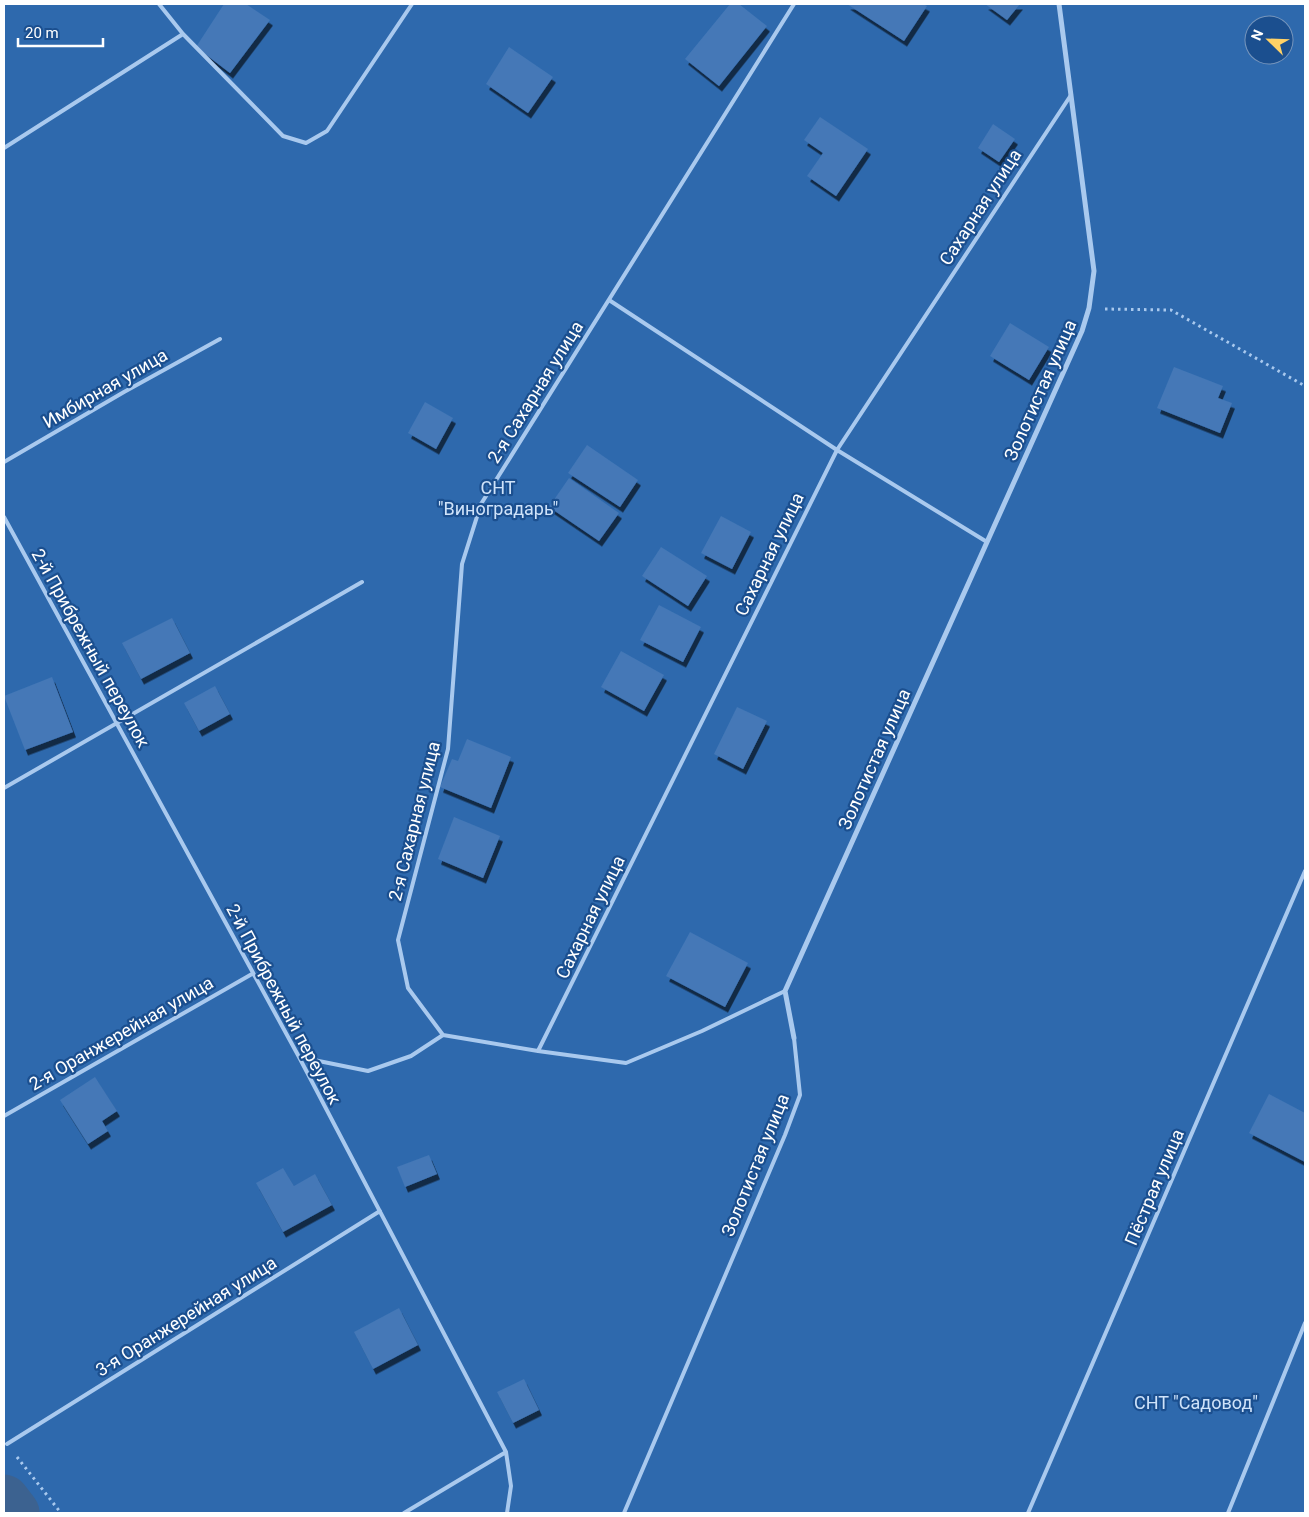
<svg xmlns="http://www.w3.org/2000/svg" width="1309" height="1517" font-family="Roboto,sans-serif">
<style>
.green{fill:#2e69ad;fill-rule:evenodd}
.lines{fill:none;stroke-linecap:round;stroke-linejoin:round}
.river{stroke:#3c6290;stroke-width:51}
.building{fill:#4478b7;filter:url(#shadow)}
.path{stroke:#a9c9ee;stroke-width:3;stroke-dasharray:2.5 4;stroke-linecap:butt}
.lane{stroke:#a9c9ee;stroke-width:4}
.street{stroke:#a9c9ee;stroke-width:5}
.labels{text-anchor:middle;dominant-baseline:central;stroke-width:4.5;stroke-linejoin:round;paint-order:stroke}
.street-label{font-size:18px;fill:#fff;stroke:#1b4f8f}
.park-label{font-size:18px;fill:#cfe3fa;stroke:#1b4f8f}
</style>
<defs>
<filter id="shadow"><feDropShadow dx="3" dy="5.5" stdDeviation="0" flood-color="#0009"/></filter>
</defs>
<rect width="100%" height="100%" fill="#1b4f8f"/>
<path class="green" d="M4,4h1301v1509h-1280l-21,-28zM1254,25h30v30h-30z"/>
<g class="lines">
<path class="river" d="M4,1500l10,13"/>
</g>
<path class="building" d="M224,4h22l24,16 -40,53 -34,-26z
M730,4h9l28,22 -48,60 -34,-27z
M847,4h76l4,2 -23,35z
M985,4h35l-13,16z
M509,47l44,30 -25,36 -42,-29z
M820,117l48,32 -32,47 -29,-20 16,-23 -19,-13z
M993,124l22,15 -16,23 -21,-14z
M1010,323l39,24 -20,33 -39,-24z
M1174,367l49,19 -5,12 14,5 -12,30 -63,-25z
M425,402l28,16 -17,31 -28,-16z
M587,445l51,35 -18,27 -52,-34z
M569,478l50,35 -20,28 -50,-34z
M721,516l30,16 -19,37 -31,-16z
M661,547l46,29 -19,30 -46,-30z
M659,605l42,22 -18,35 -43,-22z
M172,618l18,35 -49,26 -19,-36z
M621,651l43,24 -20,36 -43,-24z
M52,677l21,55 -48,18 -21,-54z
M215,686l15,28 -31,17 -15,-28z
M737,707l30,14 -24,48 -29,-15z
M467,739l44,18 -20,51 -51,-21 12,-28 6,2z
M454,817l46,19 -17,42 -45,-19z
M690,932l58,31 -23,44 -59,-31z
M95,1077l22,34 -15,10 6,10 -20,13 -28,-44z
M1269,1094l36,19v49l-56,-29z
M429,1155l8,19 -32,13 -8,-20z
M283,1168l11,18 21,-12 17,31 -49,27 -27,-49z
M399,1308l19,37 -45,24 -19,-37z
M524,1379l15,31 -26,13 -16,-31z"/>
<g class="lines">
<path class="path" d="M1105,309l66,1 134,76
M17,1457l44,56"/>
<path class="lane" d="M159,4l24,30 100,102 23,7 21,-12 85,-127
M4,148l179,-114
M609,300l228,150 150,92
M4,462l120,-70 96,-53
M4,517l295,540 207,395 5,34 -4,27
M4,788l358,-206
M443,1035l-35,-47 -10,-48 50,-191 14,-185 19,-60 313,-500
M538,1051l299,-601 234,-355
M299,1057l69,14 43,-15 32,-21 95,16 88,12 76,-32 83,-40
M4,1116l248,-142
M7,1444l373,-233
M404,1513l102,-61
M624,1513l161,-378 15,-40 -6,-57
M1028,1513l277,-642
M1228,1513l77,-190"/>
<path class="street" d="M794,1038l-9,-47 297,-660 7,-23 5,-37 -35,-267"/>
</g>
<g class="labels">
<g class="street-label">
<text transform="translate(980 207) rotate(-57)">Сахарная улица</text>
<text transform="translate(105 388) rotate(-30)">Имбирная улица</text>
<text transform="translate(1040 390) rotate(-66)">Золотистая улица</text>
<text transform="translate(535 392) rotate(-58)">2-я Сахарная улица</text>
<text transform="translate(769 554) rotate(-64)">Сахарная улица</text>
<text transform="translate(91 648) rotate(61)">2-й Прибрежный переулок</text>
<text transform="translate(874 759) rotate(-66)">Золотистая улица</text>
<text transform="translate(414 821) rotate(-76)">2-я Сахарная улица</text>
<text transform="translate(590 917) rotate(-64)">Сахарная улица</text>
<text transform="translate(284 1004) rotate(62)">2-й Прибрежный переулок</text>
<text transform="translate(121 1033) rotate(-30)">2-я Оранжерейная улица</text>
<text transform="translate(755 1165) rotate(-68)">Золотистая улица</text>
<text transform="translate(1154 1187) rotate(-67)">Пёстрая улица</text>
<text transform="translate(186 1316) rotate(-32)">3-я Оранжерейная улица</text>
</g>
<g class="park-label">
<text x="498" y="487">СНТ<tspan x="498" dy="21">"Виноградарь"</tspan></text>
<text x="1196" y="1402">СНТ "Садовод"</text>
</g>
</g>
<rect width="1309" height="1517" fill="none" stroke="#ffffff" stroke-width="10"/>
<g transform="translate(1269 40) rotate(293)"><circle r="24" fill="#1b4f8f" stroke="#7695bc"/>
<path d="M0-4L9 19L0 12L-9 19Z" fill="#ffd166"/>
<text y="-8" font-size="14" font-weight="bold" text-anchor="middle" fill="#ffffff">N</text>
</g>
<path d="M18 38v8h85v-8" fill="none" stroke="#ffffff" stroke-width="2.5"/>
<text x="25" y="38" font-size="15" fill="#ffffff" stroke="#1b4f8f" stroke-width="4" paint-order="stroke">20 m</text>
</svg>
